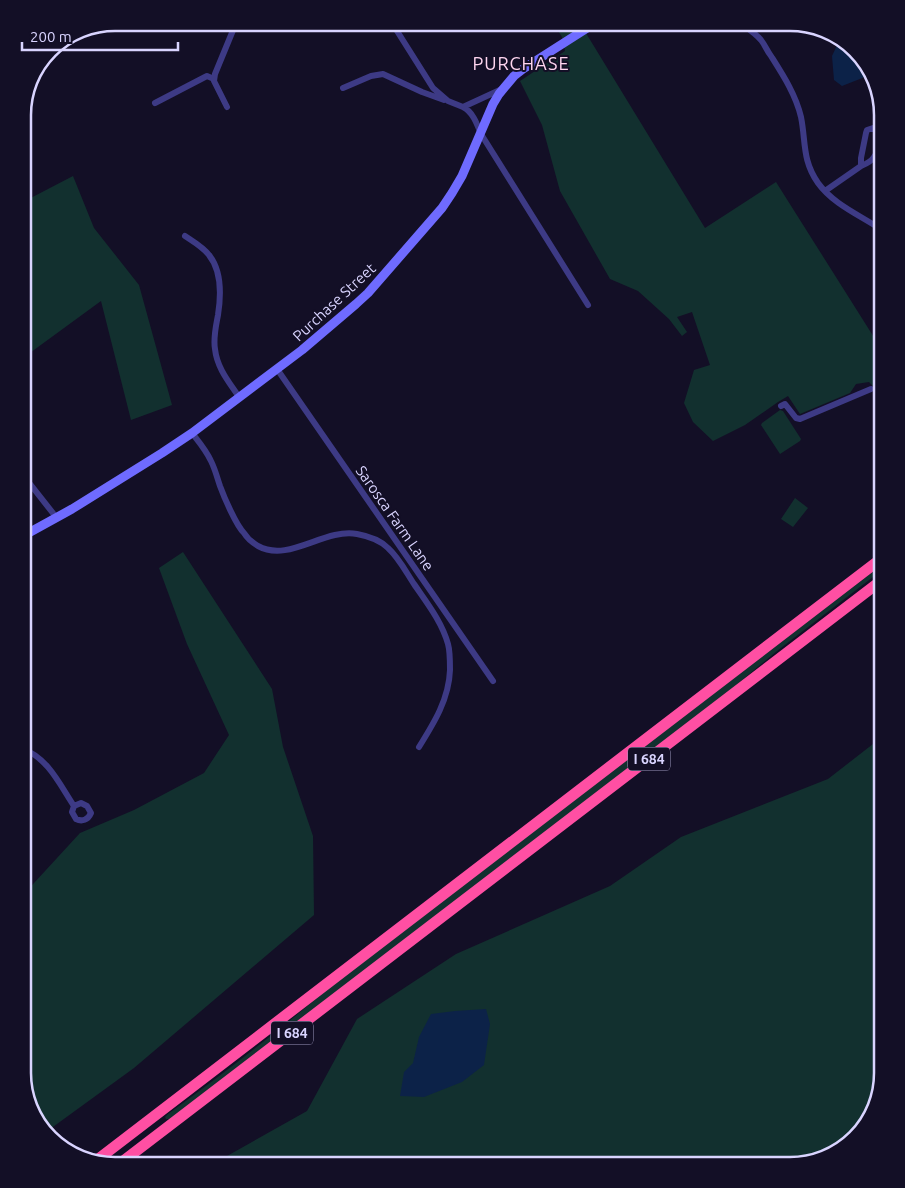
<svg xmlns="http://www.w3.org/2000/svg" width="905" height="1188" font-family="Ubuntu,sans-serif">
<style>
.green{fill:#12302f}
.water{fill:#0c2248}
.lines{fill:none;stroke-linecap:round;stroke-linejoin:round}
.minor{stroke:#3d3a85;stroke-width:6}
.secondary{stroke:#6f6bff;stroke-width:9}
.motorway{stroke:#ff4fa3;stroke-width:11}
.labels{text-anchor:middle;dominant-baseline:central;stroke-width:4;stroke-linejoin:round;paint-order:stroke}
.shield{fill:#130f26;stroke:#9e99be;stroke-width:1}
.shield-label{font-size:14px;font-weight:bold;fill:#d9d4ff}
.street-label{font-size:15px;fill:#d9d4ff;stroke:#130f26}
.quarter-label{font-size:18px;letter-spacing:1px;fill:#ffd6f0;stroke:#130f26}
.rim{fill:none;stroke:#d9d4ff;stroke-width:2.5}
</style>
<rect width="100%" height="100%" fill="#130f26"/>
<path class="green" d="M553,23h31l-3,2 124,203 71,-46 106,168v46l-13,-14 -13,2 -6,9 -50,21 -12,-18 -10,6 -33,23 -32,16 -20,-19 -9,-19 10,-33 16,-5 -18,-53 -15,5 10,15 -5,4 -13,-17 -31,-28 -28,-12 -50,-88 -18,-66 -22,-44 45,-30 -3,-14z
M73,176l21,52 45,57 33,120 -41,15 -30,-119 -78,57v-156z
M780,410l3,1 18,28 -1,2 -20,13 -19,-29 1,-2z
M795,498l13,10 -15,19 -12,-8z
M183,552l89,137 11,58 30,89 1,79 -180,153 -88,64 -8,-8 -15,-52v-177l57,-62 54,-23 70,-37 25,-38 -42,-91 -28,-76z
M882,565v5l-105,81 -42,35 -565,433h-4l-1,-2 3,-3c55,-40 109,-82 161,-126z
M882,737v336l-12,46 -29,31 -51,15h-579l96,-54 50,-92 99,-65 154,-68 71,-49 147,-58z"/>
<path class="water" d="M840,39l27,25 3,11 -28,11 -8,-6 -2,-24z
M486,1009l4,15 -6,41 -22,17 -38,15 -24,-1 4,-24 9,-9 6,-26 12,-23 24,-3z"/>
<g class="lines">
<path class="minor" d="M392,23l41,65 15,13 15,6 39,-18
M740,23c7,5 15,10 21,17 4,5 6,11 10,16 12,19 25,39 30,61 5,25 1,43 17,66 16,22 42,32 64,47
M343,88l28,-12 12,-2 39,18 22,8
M155,103l50,-26 2,-1 7,3
M227,107l-13,-26 1,-7 21,-51
M463,107c10,5 14,17 18,27l107,171
M873,128c10,5 7,21 1,29 -3,5 -8,7 -13,9v-8l5,-25 1,-3z
M825,191l36,-25
M185,236c9,6 18,11 24,19 13,16 12,41 9,60 -2,11 -5,23 -3,34 2,19 14,33 24,48
M277,369l216,312
M781,406l4,-2 11,14 4,1 71,-30
M192,433c7,9 14,17 19,28 4,8 6,16 9,25 4,11 16,39 24,47 3,5 9,10 14,13 31,17 66,-18 99,-12 11,2 23,6 31,14 11,10 18,24 26,36 13,19 28,38 34,60 2,7 2,18 2,26 -1,29 -16,53 -31,77
M23,475l33,42
M23,749c25,9 37,36 51,57l-2,6 4,7c6,3 12,1 15,-6l-4,-7 -6,-3 -7,3"/>
<path class="secondary" d="M23,536l49,-27 90,-56 30,-20 110,-83 54,-46 12,-11 74,-85 10,-15 10,-17 31,-72 6,-10 15,-18 9,-7 72,-46"/>
<path class="motorway" d="M97,1160l785,-602
M118,1165l764,-585"/>
</g>
<g class="labels">
<g class="shield">
<rect x="628" y="747.5" width="42" height="23" rx="4"/>
<rect x="271" y="1021.5" width="42" height="23" rx="4"/>
</g>
<g class="shield-label">
<text x="649" y="759">I 684</text>
<text x="292" y="1033">I 684</text>
</g>
<g class="street-label">
<text transform="translate(334 302) rotate(-43)">Purchase Street</text>
<text transform="translate(395 518) rotate(55)">Sarosca Farm Lane</text>
</g>
<g class="quarter-label">
<text x="521" y="63">PURCHASE</text>
</g>
</g>
<path d="M0 0H905V1188H0ZM115 31H790A84 84 0 0 1 874 115V1073A84 84 0 0 1 790 1157H115A84 84 0 0 1 31 1073V115A84 84 0 0 1 115 31Z" fill="#130f26" fill-rule="evenodd"/>
<path class="rim" d="M115 31H790A84 84 0 0 1 874 115V1073A84 84 0 0 1 790 1157H115A84 84 0 0 1 31 1073V115A84 84 0 0 1 115 31Z"/>
<path d="M22 42v8h156v-8" fill="none" stroke="#d9d4ff" stroke-width="2.5"/>
<text x="30" y="42" font-size="15" fill="#d9d4ff" stroke="#130f26" stroke-width="4" paint-order="stroke">200 m</text>
</svg>
